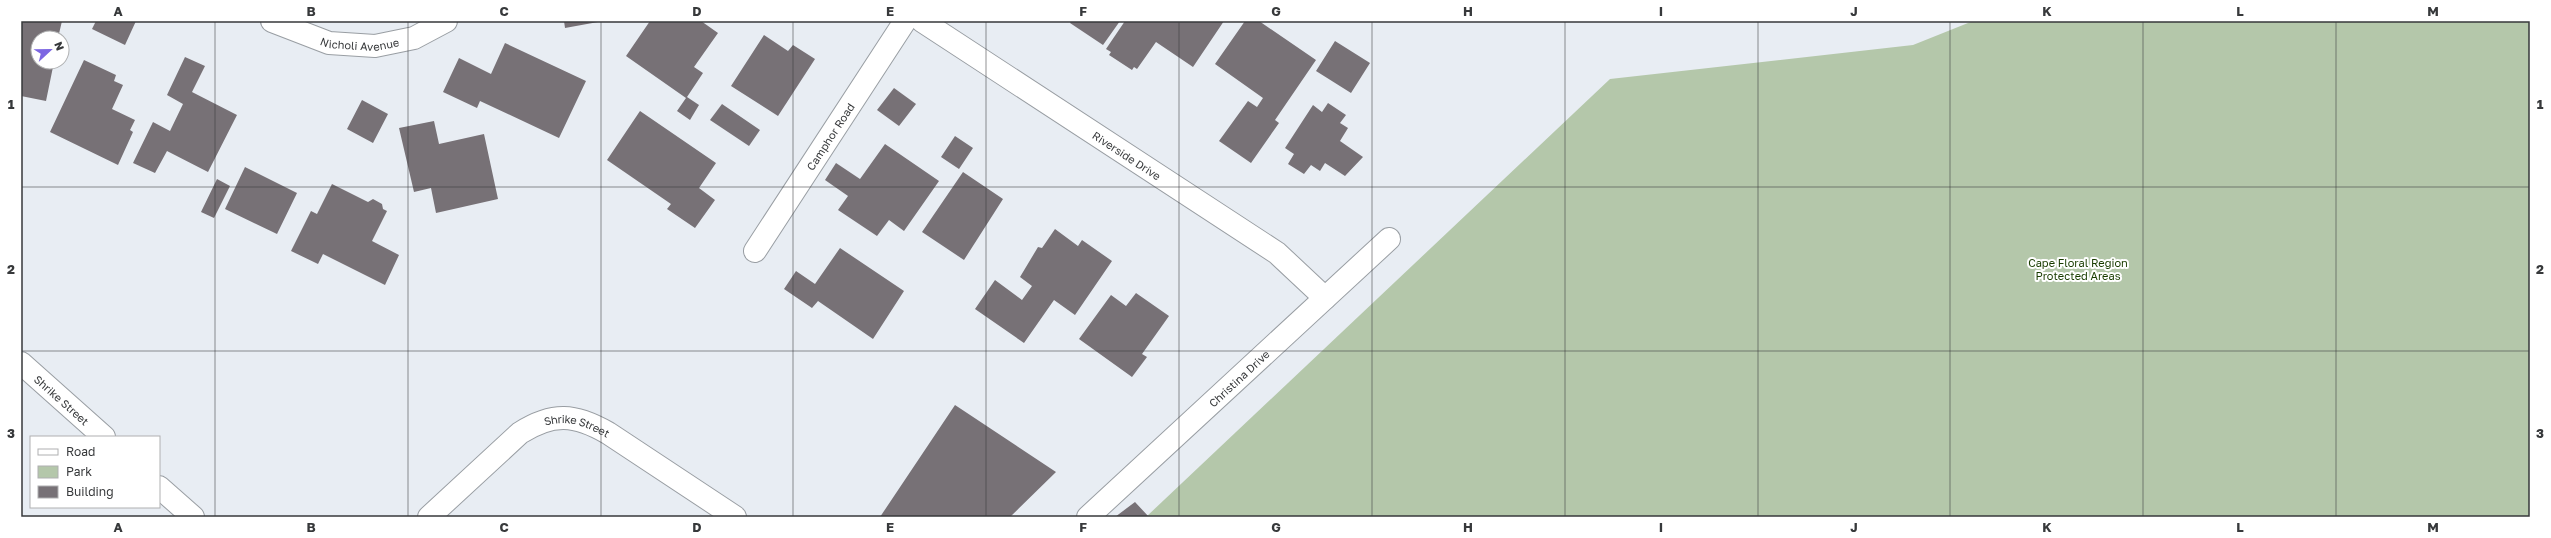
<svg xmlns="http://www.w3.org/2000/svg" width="2551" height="538" font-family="'Golos Text',sans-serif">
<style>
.green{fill:#b4c7aa}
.building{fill:#777176}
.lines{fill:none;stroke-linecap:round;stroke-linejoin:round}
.minor-casing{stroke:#999ea3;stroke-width:24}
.minor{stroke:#fff;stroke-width:22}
.grid{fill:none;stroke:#37393b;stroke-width:1;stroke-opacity:0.55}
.labels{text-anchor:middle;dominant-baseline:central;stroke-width:4;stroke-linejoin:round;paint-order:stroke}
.street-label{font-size:11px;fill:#37393b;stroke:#fff}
.park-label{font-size:11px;fill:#193c00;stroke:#fff}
.neatline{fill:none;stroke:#37393b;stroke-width:1.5}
.grid-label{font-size:13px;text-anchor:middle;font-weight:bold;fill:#37393b}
</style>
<rect width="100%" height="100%" fill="#e8edf3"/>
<path class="green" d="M1973,21h557v496h-1384l464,-438 303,-34z"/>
<path class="building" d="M21,21h41l-4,17h-20v24h16l-8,39 -25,-5z
M96,21h40l-11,24 -33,-16z
M564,21h34v1l-33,6z
M650,21h51l17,12 -24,34 9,6 -16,24 12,8 -9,15 -13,-9 9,-13 -60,-42z
M1071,21h49l-17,24 -33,-22z
M1125,21h99l-31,46 -37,-25 -19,27 -3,-2 -2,3 -23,-15 2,-3 -5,-3z
M1245,21h14l57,39 -41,60 4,3 -28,40 -32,-22 29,-40 9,6 6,-9 -48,-34z
M764,35l24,16 5,-6 22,14 -37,57 -47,-30z
M1335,41l35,22 -19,30 -35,-22z
M505,43l81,38 -27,57 -79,-37 -3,7 -34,-16 16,-34 32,16z
M185,57l20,9 -13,26 45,23 -29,57 -41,-21 -12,22 -22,-10 20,-41 17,9 13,-27 -16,-9z
M84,60l32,15 -2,6 9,4 -11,24 23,11 -5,10 3,2 -15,33 -68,-33z
M894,88l22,16 -17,22 -22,-16z
M362,100l26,14 -15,29 -26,-14z
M1328,103l18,12 -6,8 8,5 -8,13 23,16 -18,19 -20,-13 -5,8 -9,-6 -7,9 -16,-10 6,-10 -9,-6 28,-43 9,7z
M722,104l38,26 -11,16 -39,-26z
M640,111l76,52 -17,25 16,12 -20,28 -28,-19 4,-5 -64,-44z
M434,121l5,23 45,-10 14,65 -62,14 -5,-25 -17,4 -15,-64z
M955,136l18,12 -14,21 -18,-12z
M885,144l54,37 -35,50 -15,-11 -12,16 -39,-26 10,-14 -23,-16 11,-17 24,16z
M245,167l52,26 -20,41 -52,-25z
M963,172l40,27 -39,61 -42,-28z
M217,179l13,7 -16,32 -13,-6z
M332,184l36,18 5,-3 9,5 1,5 4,2 -15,30 27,14 -14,30 -62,-31 -5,10 -27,-13 20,-40 6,3z
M1055,229l23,17 4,-6 30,21 -37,54 -21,-15 -30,43 -49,-34 20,-29 27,20 10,-14 -12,-9 18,-30 4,1z
M840,248l64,43 -31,48 -55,-38 -6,7 -28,-19 12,-18 19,13z
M1136,293l33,23 -27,38 5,3 -15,20 -53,-38 32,-44 15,11z
M955,405l101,67 -46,45h-130z
M1135,502l14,15h-34z"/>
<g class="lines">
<defs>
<g id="minor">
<path id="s1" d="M272,21l57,22 46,3 39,-8 32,-17"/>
<path id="s2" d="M922,21l355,232 48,45"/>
<path id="s3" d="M755,251l150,-230"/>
<path id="s4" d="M21,363l83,74"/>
<path d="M159,487l34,30"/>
<path id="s5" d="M429,517l91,-84c33,-21 55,-19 88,0l127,84"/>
<path id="s6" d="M1088,517l301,-278"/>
</g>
</defs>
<use href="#minor" class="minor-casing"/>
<use href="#minor" class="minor"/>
</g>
<path class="grid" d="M215,21v496M408,21v496M601,21v496M793,21v496M986,21v496M1179,21v496M1372,21v496M1565,21v496M1758,21v496M1950,21v496M2143,21v496M2336,21v496M21,187h2509M21,351h2509"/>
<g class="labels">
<g class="street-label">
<text stroke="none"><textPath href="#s1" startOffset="92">Nicholi Avenue</textPath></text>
<text stroke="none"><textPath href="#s3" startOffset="137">Camphor Road</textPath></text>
<text stroke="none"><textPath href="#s2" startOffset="245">Riverside Drive</textPath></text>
<text stroke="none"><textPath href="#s6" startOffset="205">Christina Drive</textPath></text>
<text stroke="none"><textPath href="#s4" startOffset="55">Shrike Street</textPath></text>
<text stroke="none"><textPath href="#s5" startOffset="185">Shrike Street</textPath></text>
</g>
<g class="park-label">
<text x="2078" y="262">Cape Floral Region<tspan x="2078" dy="13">Protected Areas</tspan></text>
</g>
</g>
<rect width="2551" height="538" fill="none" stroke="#ffffff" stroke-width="44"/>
<rect x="30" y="436" width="130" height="72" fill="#ffffff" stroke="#afb0b1"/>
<rect x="38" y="449" width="20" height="6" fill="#ffffff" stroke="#afb0b1"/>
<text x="66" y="456" font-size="12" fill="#37393b">Road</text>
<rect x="38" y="466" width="20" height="12" fill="#b4c7aa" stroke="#afb0b1"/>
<text x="66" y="476" font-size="12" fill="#37393b">Park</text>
<rect x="38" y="486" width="20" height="12" fill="#777176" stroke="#afb0b1"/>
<text x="66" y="496" font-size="12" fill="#37393b">Building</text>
<g transform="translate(50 50) rotate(68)"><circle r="19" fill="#ffffff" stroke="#afb0b1"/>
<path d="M0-3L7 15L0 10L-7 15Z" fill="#7c66e2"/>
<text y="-6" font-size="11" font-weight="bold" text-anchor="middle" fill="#37393b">N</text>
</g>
<rect x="22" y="22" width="2507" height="494" class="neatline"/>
<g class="grid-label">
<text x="118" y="16">A</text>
<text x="311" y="16">B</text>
<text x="504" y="16">C</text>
<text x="697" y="16">D</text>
<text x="890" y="16">E</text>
<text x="1083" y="16">F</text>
<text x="1276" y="16">G</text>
<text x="1468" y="16">H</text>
<text x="1661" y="16">I</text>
<text x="1854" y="16">J</text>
<text x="2047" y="16">K</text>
<text x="2240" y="16">L</text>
<text x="2433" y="16">M</text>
<text x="11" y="109">1</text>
<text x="2540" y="109">1</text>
<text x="11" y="274">2</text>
<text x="2540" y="274">2</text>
<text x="11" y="438">3</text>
<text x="2540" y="438">3</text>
<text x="118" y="532">A</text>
<text x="311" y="532">B</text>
<text x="504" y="532">C</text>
<text x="697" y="532">D</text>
<text x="890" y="532">E</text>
<text x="1083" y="532">F</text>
<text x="1276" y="532">G</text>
<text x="1468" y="532">H</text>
<text x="1661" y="532">I</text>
<text x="1854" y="532">J</text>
<text x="2047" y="532">K</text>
<text x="2240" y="532">L</text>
<text x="2433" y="532">M</text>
</g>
</svg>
